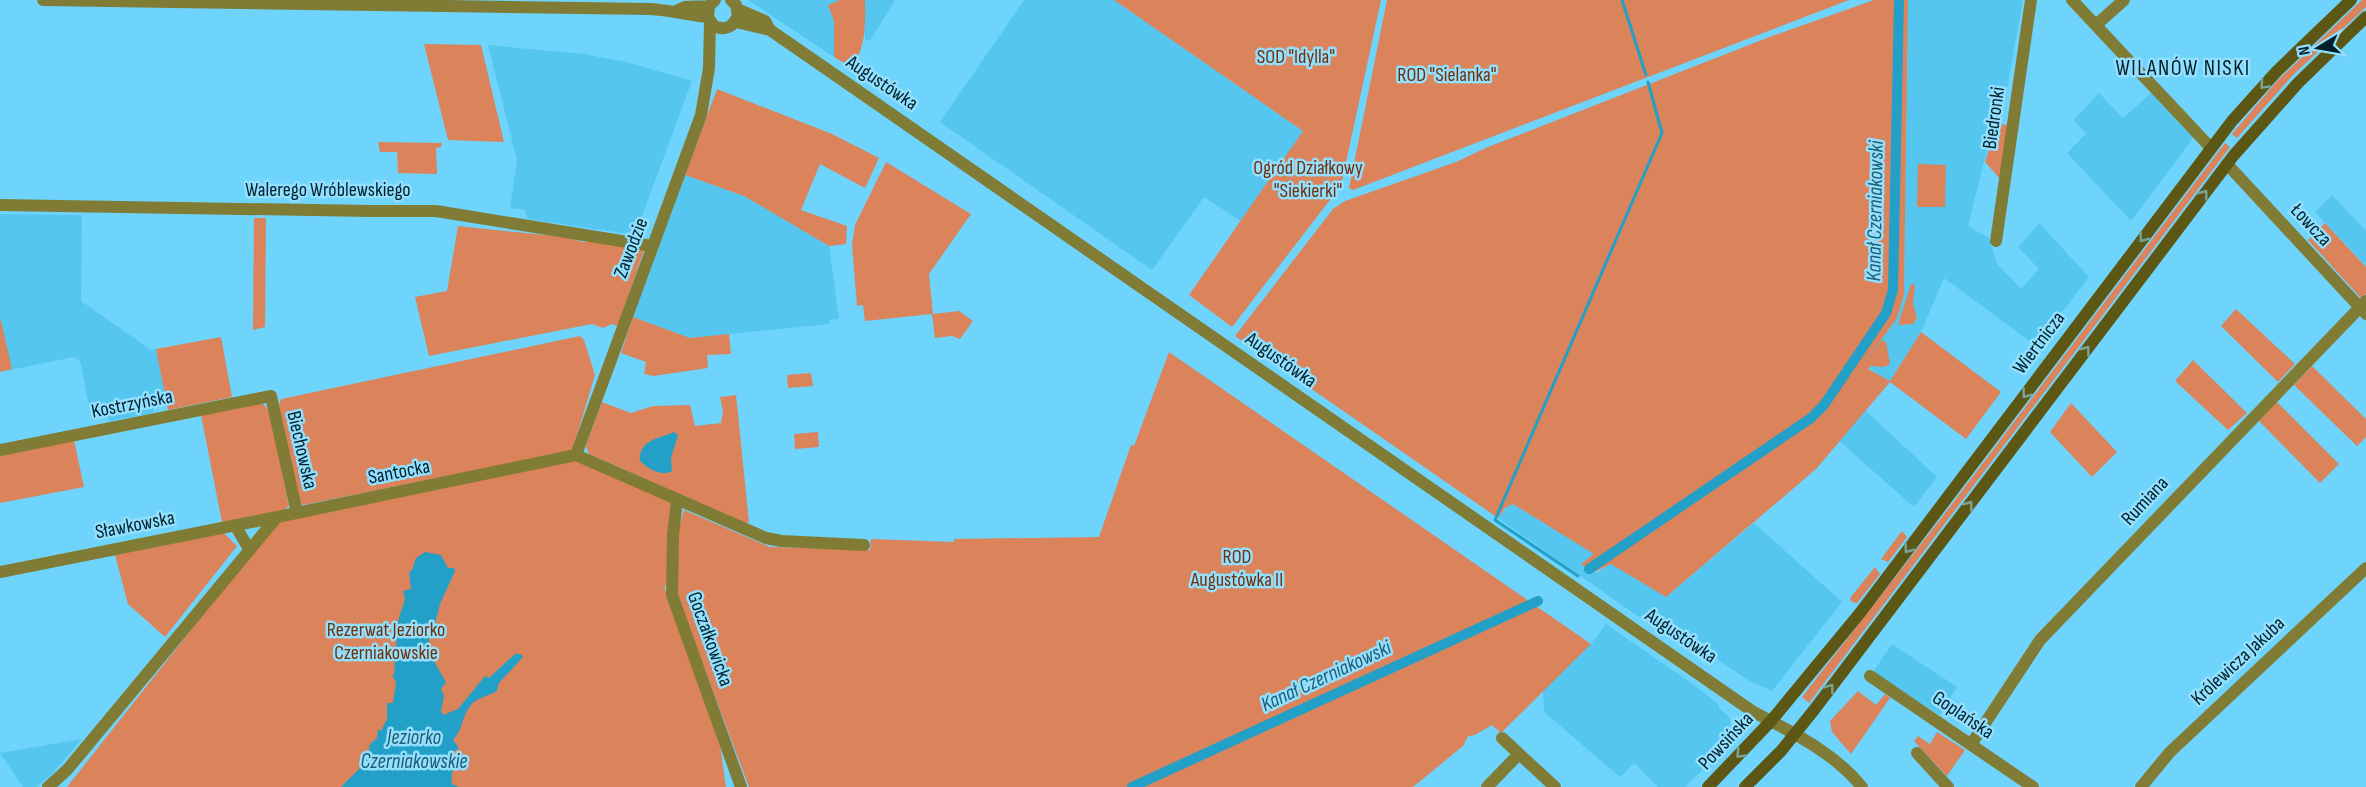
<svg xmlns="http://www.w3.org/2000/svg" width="2366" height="787" font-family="'Sofia Sans Condensed',sans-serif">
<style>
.built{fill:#54c6ef}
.green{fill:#db835a}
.water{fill:#23a0c8}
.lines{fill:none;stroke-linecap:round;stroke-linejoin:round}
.stream{stroke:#23a0c8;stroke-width:3}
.canal{stroke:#23a0c8;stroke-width:10}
.minor{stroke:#817c35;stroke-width:12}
.tertiary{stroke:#817c35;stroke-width:12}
.secondary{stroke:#5c5715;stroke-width:12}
.oneway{stroke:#7aa295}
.labels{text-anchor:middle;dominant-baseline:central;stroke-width:5;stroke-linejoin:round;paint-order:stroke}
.park-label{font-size:20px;fill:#732f08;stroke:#92dffe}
.street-label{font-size:20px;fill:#00202c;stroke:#92dffe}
.water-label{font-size:21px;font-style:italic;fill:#215e74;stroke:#92dffe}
.quarter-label{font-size:22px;letter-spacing:1.5px;fill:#00202c;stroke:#92dffe}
</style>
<rect width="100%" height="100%" fill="#6fd4fb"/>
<path class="built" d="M748,0h92l-12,5 6,16v36z
M865,0h30l-25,41 -5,-2z
M1024,0h90l189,131 -62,90 -37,-24 -52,73 -212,-148z
M1908,0h115l-18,100 -21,62 -16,64 21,12 8,26 24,25 18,-20 -21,-22 21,-24 50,54 -53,69 -92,-68 -23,54 -31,49 -28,-16 35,-47 7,-23z
M488,45l95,9 43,8 66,19 -57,154 -107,-16 -3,-9 -15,-2 7,-48z
M2099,93l24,25 28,-25 42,45 -62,83 -64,-68 19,-19 -12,-14z
M685,175l59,21 85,50 10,73 -10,1 1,4 -140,14 -57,-21z
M2332,195l34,36v35l-51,-54z
M0,214l82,1 -1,86 70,49 5,-1 11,54 -14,2v8l-43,8 -4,-4 -14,3 -12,-59 -6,-4 -74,15z
M1865,410l72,67 -23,30 -75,-66z
M1513,504l82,50 -12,8 14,11 14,-10 55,34 88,-74 88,79 -70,89 -26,-12 -98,-67 -9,5 -141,-99 8,-10z
M1606,624l91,63 22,18 -1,2 12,11v25l-45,44h-27l-24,-24 -14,14 -76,-65 -1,-23 48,-45z
M1892,644l65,43 -17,28 -67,-43z
M82,739l-30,35 -16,13h-13l-23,-34z"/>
<path class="green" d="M840,0h25c0,25 2,47 -14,67l-17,-10v-36l-6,-16z
M1114,0h267l-39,181 -9,15 -101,131 -43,-32 114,-164z
M1387,0h462l-496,190 -4,-2z
M1874,0h34l-4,295 -7,23 -34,47 19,-25 4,2 4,22 -6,3 -13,-1 -3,3 22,12 31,-49 80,60 -35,47 -76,-57 -74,87 -150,128 -55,-33 -19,9 -11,-9 13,-10 -81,-50 -8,4 -7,10 -263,-182 98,-127 12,-8 111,-39 32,-15 284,-111z
M2362,0h4v7l-73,68 -56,63 -5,-4 46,-54z
M424,44l57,1 23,97 -56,-2z
M717,89l115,45 47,24 -14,30 -45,-24 -19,46 46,16 -1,18 -17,2 -85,-50 -59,-21z
M1998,122l12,5 -9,53 -16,-18z
M378,142l64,1 -1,4 -5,1 1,26 -39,-1 -1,-21h-17z
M2225,143l5,4 -421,556 -7,-6 147,-189z
M886,162l85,52 -42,60 4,40 26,-3 14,10 -13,18 -8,-3 -17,2 -3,-24 -67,7 -2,-16 -6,1 -5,-61 3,-20z
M1918,164l28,1 -1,42h-28z
M254,218h12l-1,109 -12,3z
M2325,223l41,44v27l-5,4 -53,-58z
M458,226l106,11 20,5 12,-3 48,11 -26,76 -6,-2 -9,4 -11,-4 -163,32 -14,-59 32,-6z
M1911,284l4,1 -2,19 4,14 -4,6 -15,1z
M2236,309l59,55 -17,18 -57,-56z
M0,317l12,52 -12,3z
M633,317l57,21 39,-4 2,20 -24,1 1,13 -55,8 -9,-2 2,-12 -25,-9z
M580,336l4,4 11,35 -22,73 -5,4 -265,53 -3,-2 -21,-98 2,-6z
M221,337l11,60 -64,13 -12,-61z
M1169,352l422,292 -90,89 -9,-8 -17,10 -7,1 -5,10 -50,41h-664l-73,-195v-53l8,-29 86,37 100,3 1,-11 83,3v-3l145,-2 32,-92 3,1z
M2193,360l54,53 -19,17 -53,-49z
M2312,366l54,53v18l-9,9 -63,-61z
M811,373l2,13 -25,2 -1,-13z
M736,395l13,127 -4,1 -156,-69 -3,-8 16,-44 29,11 22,-7 37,-1 5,21 26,-3 2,-12 -3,-14z
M2276,401l63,63 -19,19 -61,-62z
M2071,403l46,49 -25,25 -42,-45z
M254,404h9l6,6 20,96 -5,4 -62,12 -21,-107z
M818,432l1,15 -24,2 -1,-15z
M74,440l10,47 -84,16v-47z
M578,456l90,43 4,5 -3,82 -4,-1v5l53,140 8,57h-659l214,-271z
M1902,531l5,6 -19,25 -7,-3z
M224,533l13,13 -72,91 -37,-33 -13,-49z
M1875,567l5,7 -23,29 -5,-1 -2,-4z
M1858,691l18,14 9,-11 5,4 -39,56 -19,-22 -2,-11z
M1937,732l28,18 -18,26 -33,-35 4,-5 12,8z"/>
<path class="water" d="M674,432l4,3 -7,23 1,13c-12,6 -23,-2 -32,-10 -2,-22 22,-23 34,-29z
M425,552l16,3 7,13h6l1,3 -15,33 -6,24 2,4 -7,6 -1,13 18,31 -5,7 3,7 -3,15 2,4 15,-6 27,-33 4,2 26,-24h6l2,3 -24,26 -2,8c-8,5 -21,7 -26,14 -9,10 -8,25 -18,35l6,8 -7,5c4,12 -2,19 0,31l7,3h-118l22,-22 -1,-8 6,-3 2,-10 7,-6 1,-9 3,2 6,-12v-16h6l3,-21 -4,-7 2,-1 4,-53 7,-22 -2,-8 8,-2 -2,-17 3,-2 4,-12z"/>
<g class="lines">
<path class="stream" d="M1622,0l24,75
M1578,576l-83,-56 167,-387 -14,-51"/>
<path class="canal" d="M1589,569l222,-151 13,-13 62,-92 7,-23 6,-290
M1132,787l406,-186"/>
<path class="minor" d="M2072,0l139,148
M2096,25l28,-25
M2227,164l139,150
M0,205l371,6h65l216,35
M1996,241l35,-241
M0,450l271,-54 26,117
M576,455l125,-340 8,-47 1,-47
M677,501l-4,34 -1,60 69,192
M235,525l14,24
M0,572l277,-55
M1870,676l163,111
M1502,738l53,49
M1972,743l68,-103 326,-339
M1917,753l31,34
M48,787l19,-17 210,-253 299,-62 190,83 15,3 83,4
M1487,787l32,-33
M2141,787l29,-35 196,-184"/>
<path class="tertiary" d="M43,0l607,9c20,1 38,6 58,8
M715,0l-6,6 -1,11 6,9c11,5 20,1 24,-11l-2,-10 -5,-5
M737,9l28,12 5,9 55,38 927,643c39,21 82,41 110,76
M676,11l9,-4 24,-1
M736,22l34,8"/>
<path class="secondary" d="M1708,787l63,-66 89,-108 372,-492 45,-50 74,-71
M1745,787l36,-36 33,-41 420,-555 64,-72 68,-66"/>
</g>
<defs><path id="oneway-chevron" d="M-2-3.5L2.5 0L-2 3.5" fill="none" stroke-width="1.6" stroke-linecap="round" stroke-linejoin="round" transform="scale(1.5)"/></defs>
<g class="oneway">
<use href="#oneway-chevron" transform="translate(2264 85) rotate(133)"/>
<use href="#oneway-chevron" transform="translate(2204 194) rotate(-53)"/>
<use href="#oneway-chevron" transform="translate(2143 238) rotate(127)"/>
<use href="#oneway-chevron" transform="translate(2086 350) rotate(-53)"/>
<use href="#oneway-chevron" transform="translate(2026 394) rotate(127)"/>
<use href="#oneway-chevron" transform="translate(1969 505) rotate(-53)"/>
<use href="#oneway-chevron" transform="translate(1908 549) rotate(127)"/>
<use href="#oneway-chevron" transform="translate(1830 688) rotate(-53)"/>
<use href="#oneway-chevron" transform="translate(1740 754) rotate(134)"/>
</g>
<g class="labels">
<g class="park-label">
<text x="1296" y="57">SOD "Idylla"</text>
<text x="1447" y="75">ROD "Sielanka"</text>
<text x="1308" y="168">Ogród Działkowy<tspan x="1308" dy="23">"Siekierki"</tspan></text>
<text x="1237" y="557">ROD<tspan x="1237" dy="23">Augustówka II</tspan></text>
<text x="386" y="630">Rezerwat Jeziorko<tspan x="386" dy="23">Czerniakowskie</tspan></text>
</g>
<g class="street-label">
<text transform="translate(882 83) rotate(34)">Augustówka</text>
<text transform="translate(1994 118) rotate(-82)">Biedronki</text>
<text x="328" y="190">Walerego Wróblewskiego</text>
<text transform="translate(2311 225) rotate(47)">Łowcza</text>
<text transform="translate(631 248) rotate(-69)">Zawodzie</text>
<text transform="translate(2039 343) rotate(-53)">Wiertnicza</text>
<text transform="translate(1281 360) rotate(35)">Augustówka</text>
<text transform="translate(132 404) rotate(-11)">Kostrzyńska</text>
<text transform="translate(302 450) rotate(77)">Biechowska</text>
<text transform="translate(399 472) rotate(-11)">Santocka</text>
<text transform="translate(2145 501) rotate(-47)">Rumiana</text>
<text transform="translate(135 525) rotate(-11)">Sławkowska</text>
<text transform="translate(1681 636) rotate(34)">Augustówka</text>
<text transform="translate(710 639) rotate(70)">Goczałkowicka</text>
<text transform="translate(2238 661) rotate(-43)">Królewicza Jakuba</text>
<text transform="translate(1963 715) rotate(34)">Goplańska</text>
<text transform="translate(1726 741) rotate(-47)">Powsińska</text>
</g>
<g class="water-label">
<text transform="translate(1875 211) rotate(-89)">Kanał Czerniakowski</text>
<text transform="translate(1326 676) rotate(-25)">Kanał Czerniakowski</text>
<text x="414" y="737">Jeziorko<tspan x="414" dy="24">Czerniakowskie</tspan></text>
</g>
<g class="quarter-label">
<text x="2183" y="68">WILANÓW NISKI</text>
</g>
</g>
<g transform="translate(2318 48) rotate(259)" stroke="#92dffe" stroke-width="4.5" paint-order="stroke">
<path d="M0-4.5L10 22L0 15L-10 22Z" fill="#00202c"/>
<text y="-9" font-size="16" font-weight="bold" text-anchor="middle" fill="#00202c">N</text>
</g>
</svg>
